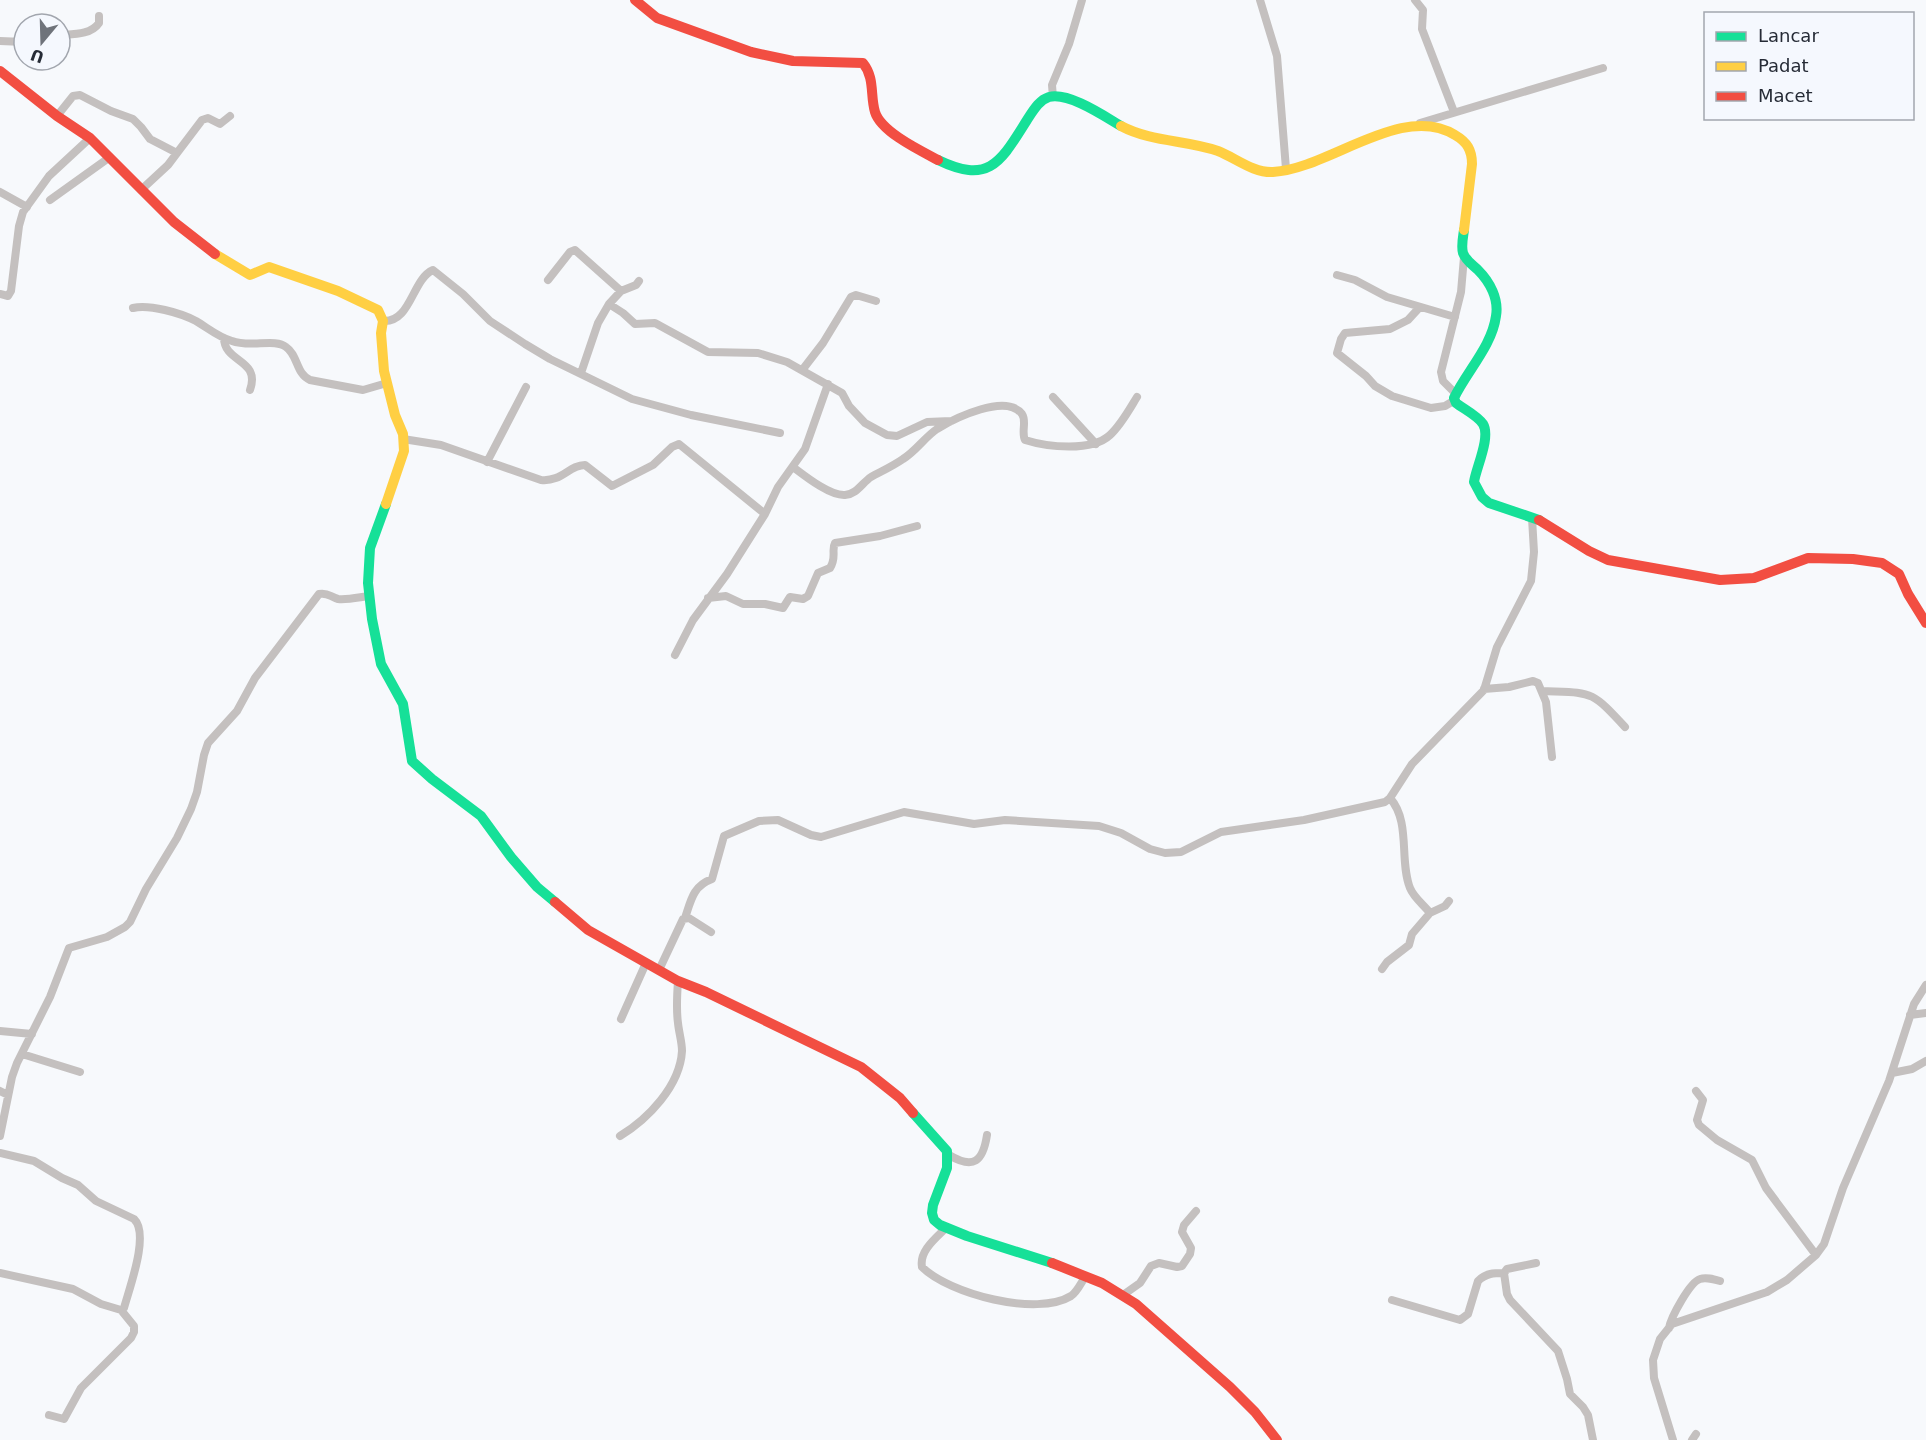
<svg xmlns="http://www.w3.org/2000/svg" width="1926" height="1440" font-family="'DejaVu Sans',sans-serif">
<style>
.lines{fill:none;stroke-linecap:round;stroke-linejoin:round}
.street{stroke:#c4c0bf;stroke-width:8}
.fast{stroke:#16e098;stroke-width:10}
.slow{stroke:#ffcf43;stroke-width:10}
.jam{stroke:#f24e42;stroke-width:10}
</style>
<rect width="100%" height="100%" fill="#f7f9fc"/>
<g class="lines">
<path class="street" d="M1260,0l17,56 9,113
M1415,0l8,10 -1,19 32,83
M60,35c13,-1 31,0 39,-12v-7
M0,41l24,1
M1053,97l-1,-12 17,-41 13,-44
M57,116l16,-20 7,-1 31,16 22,8 8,8 9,12 27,14 25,-33 6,-2 12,6 10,-8
M1420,123l183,-55
M141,190l27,-25 9,-12
M0,192l27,15
M50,200l60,-43
M1337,275l18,5 32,17 68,20
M548,280l22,-28 5,-2 46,41
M0,294l8,2 3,-5 8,-65 4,-14 26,-36 41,-38
M609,304l14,9 12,11 20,-1 53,29 50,1 29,9 55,31 7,13 16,17 22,12 10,1 30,-14 24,-1
M133,308c16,-4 48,5 63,13 12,7 22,16 36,20 18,7 43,-3 54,6 12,8 10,27 24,33l53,10 24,-7
M1419,308l-11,12 -18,9 -45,4 -4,6 -4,14 29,23 9,10 17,10 39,12 14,-2 10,-6
M383,321c28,2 29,-42 50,-51l30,24 27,27 35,23 25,15 82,40 59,16 89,18
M224,338c0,25 37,21 26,52
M803,369l20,-26 28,-46 5,-2 20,6
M581,373l17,-50 11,-19 12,-13 15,-6 3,-4
M1456,394l-13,-13 -2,-9 20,-80 3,-35
M1053,397l43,47
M403,439l38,6 100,35c21,2 28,-15 44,-15l27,21 41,-21 19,-18 7,-3 86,70
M487,462l39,-75
M793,467c12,9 37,29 52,28 12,-1 17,-12 26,-18 11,-6 22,-11 32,-18 13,-8 22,-22 34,-30 18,-11 69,-36 85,-15 5,7 -1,18 3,26 22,7 67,12 85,-5 11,-10 19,-25 27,-38
M708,598l18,-2 17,8h22l18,4 7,-11 13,2 5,-3 10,-23 12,-5c7,-11 1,-18 5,-25l45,-7 37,-10
M675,655l18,-35 34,-46 38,-60 13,-27 27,-38 23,-65
M1484,689l25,-2 24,-6 5,2 8,19 6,55
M1542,691c50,2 48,-2 83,36
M1430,913l15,-7 4,-5
M685,918c6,-18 8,-32 27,-39l12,-43 35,-15 19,-1 33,15 10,2 83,-25 70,12 31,-4 94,6 22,7 29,16 15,4 16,-1 40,-20 83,-12 81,-18 5,-4 22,-34 72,-74 13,-43 34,-66 3,-29 -2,-34
M1382,969l5,-7 22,-17 3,-11 18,-21c-6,-8 -16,-15 -20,-25 -11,-28 1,-66 -20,-90
M659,970l24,-51 6,-1 22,14
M1910,1015l16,-2
M621,1019l25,-56
M0,1031l32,3
M22,1054l58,18
M1892,1073l20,-4 14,-8
M0,1091l8,4
M1696,1091l7,9 -6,20 2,5 18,15 35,20 14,28 50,67
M0,1136l12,-59 5,-14 33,-66 19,-49 38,-11 18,-10 5,-5 16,-33 31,-51 14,-29 6,-17 7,-37 4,-12 29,-32 18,-33 64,-84c9,-2 11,3 19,5 10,1 22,-2 31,-3
M620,1136c28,-17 60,-50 62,-85 0,-9 -3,-18 -4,-28 -2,-14 -1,-28 0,-42
M0,1153l34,8 28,17 16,7 18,16 38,18c16,15 -5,70 -10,89l-3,2 -20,-6 -28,-15 -73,-16
M949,1155c25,15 34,6 38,-20
M946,1228c-10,10 -27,23 -24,39 27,27 115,50 149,29 6,-4 10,-13 14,-19
M1504,1273l3,-4 29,-6
M1123,1295l17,-12 11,-17 8,-3 18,4 5,-1 8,-12 1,-6 -9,-16 2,-7 12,-14
M1392,1300l68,20 8,-6 10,-33c8,-8 16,-8 26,-8l3,21 3,6 48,51 9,28 3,15 13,13 5,8 5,25
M1669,1328c2,-11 21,-46 31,-49 6,-2 13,0 20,2
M49,1415l15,4 17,-31 50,-50 3,-6v-6l-13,-16
M1673,1440l-19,-62 -1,-18 7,-21 12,-15 95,-32 20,-12 29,-25 8,-11 19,-56 46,-107 25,-77 12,-19
M1692,1440l4,-6"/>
<path class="fast" d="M938,160c52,25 63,1 89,-40 6,-9 12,-20 22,-23 20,-5 55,19 72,29
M1464,230c-1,7 -3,16 -1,23 3,8 10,12 15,17 12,12 21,29 18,46 -4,30 -29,55 -42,82l2,5c8,6 22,13 27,21 8,13 -7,44 -9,58l8,15 7,6 50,17
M386,504l-16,44 -2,35 4,36 9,45 22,40 9,57 20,18 49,37 30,41 26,30 18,15
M913,1113l34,38v17l-14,37 -1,8 2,7 6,5 27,11 85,27"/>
<path class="slow" d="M1121,126c30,16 65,14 97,25 18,7 35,22 55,21 56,-3 129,-70 182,-37 12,7 17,15 17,29l-8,66
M215,254l35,21 19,-8 69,24 40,19 5,11 -2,12 3,38 11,44 8,19 1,17 -18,53"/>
<path class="jam" d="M635,0l22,18 94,34 42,9 70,2c12,15 7,32 12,49 6,20 46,39 63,48
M0,71l57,45 33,22 84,84 41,32
M1539,520l50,31 19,9 112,20 34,-2 54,-20 45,1 29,4 17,11 9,20 18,29
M555,902l33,28 90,51 28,11 155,75 39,31 13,15
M1052,1263l50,20 34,21 94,83 25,25 22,28"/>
</g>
<rect x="1704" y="12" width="210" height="108" fill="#f5f8fe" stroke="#a2a6ae" stroke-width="1.5"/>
<rect x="1716" y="32" width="30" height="9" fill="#16e098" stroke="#a2a6ae" stroke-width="1.5"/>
<text x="1758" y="42" font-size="18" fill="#262b36">Lancar</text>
<rect x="1716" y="62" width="30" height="9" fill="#ffcf43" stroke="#a2a6ae" stroke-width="1.5"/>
<text x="1758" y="72" font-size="18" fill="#262b36">Padat</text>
<rect x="1716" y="92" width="30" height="9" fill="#f24e42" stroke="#a2a6ae" stroke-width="1.5"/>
<text x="1758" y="102" font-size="18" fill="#262b36">Macet</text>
<g transform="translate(42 42) rotate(199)"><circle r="28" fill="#f5f8fe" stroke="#a2a6ae" stroke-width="1.5"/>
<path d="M0-4.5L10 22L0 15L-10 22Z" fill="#6f737b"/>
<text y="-9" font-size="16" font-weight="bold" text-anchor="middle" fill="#262b36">U</text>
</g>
</svg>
